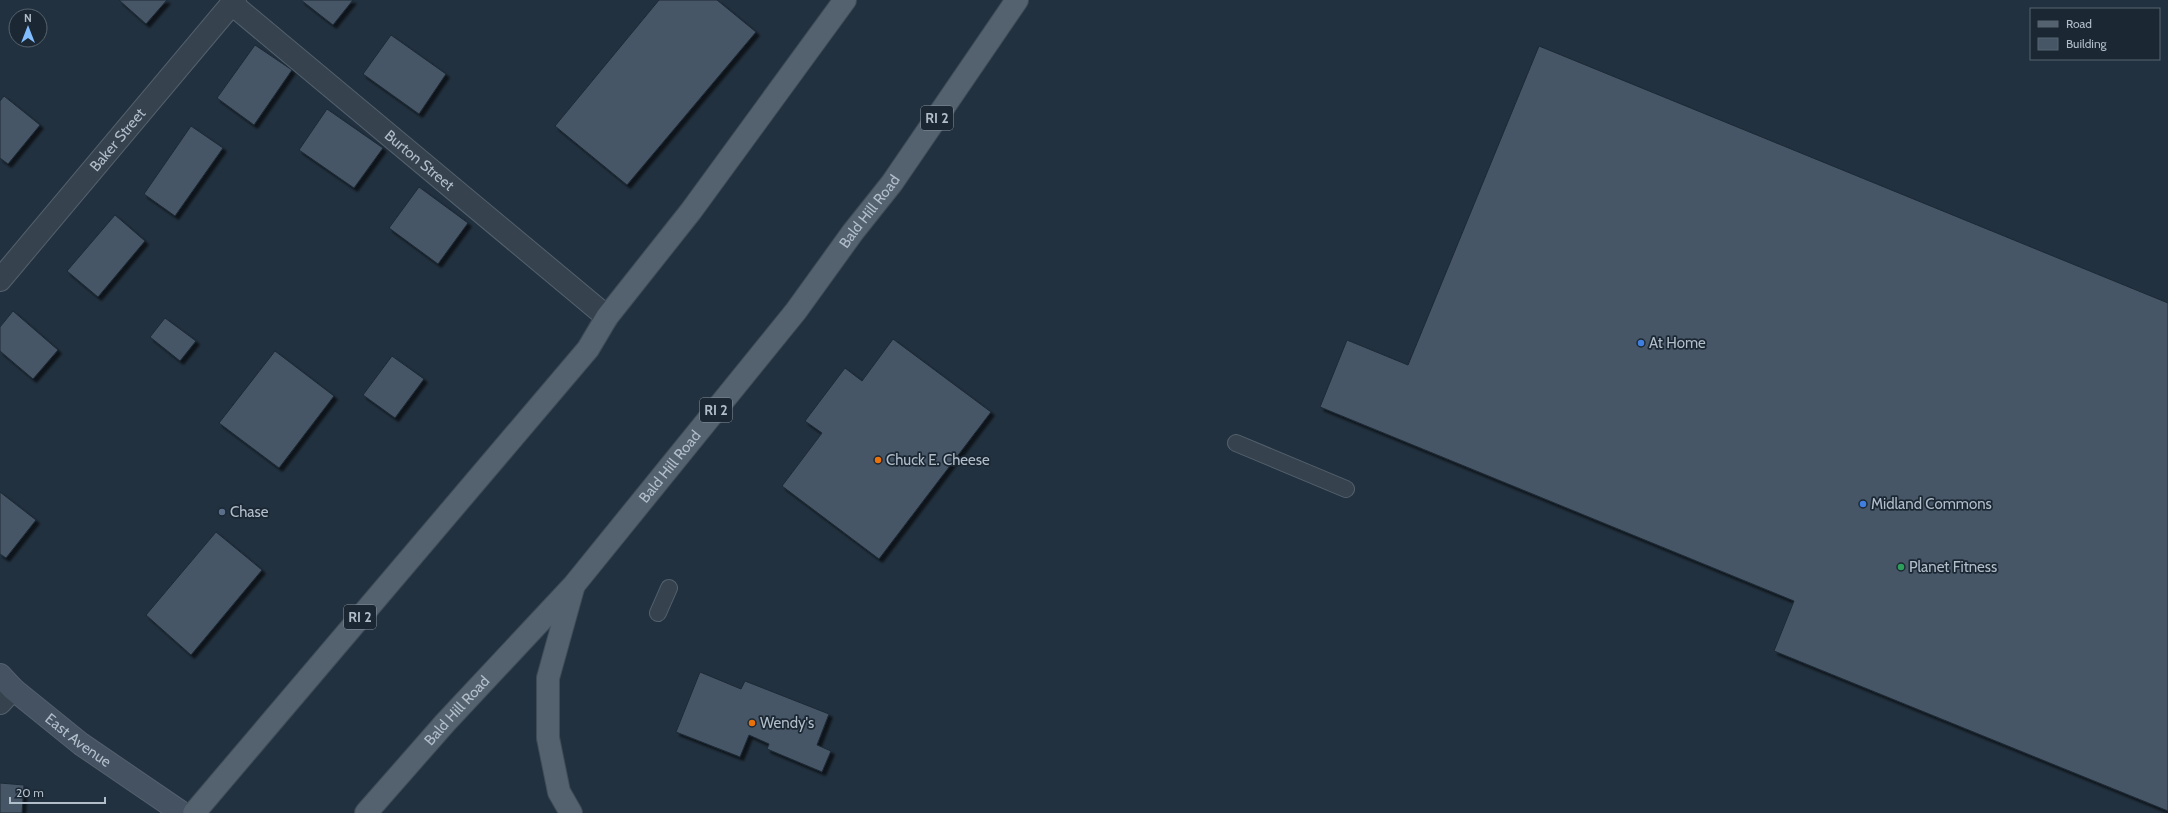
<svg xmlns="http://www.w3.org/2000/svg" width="2168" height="813" font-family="Cabin,sans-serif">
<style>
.building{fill:#465666;stroke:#1d2a36;filter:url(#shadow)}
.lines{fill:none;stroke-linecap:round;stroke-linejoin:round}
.service-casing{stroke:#54606d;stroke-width:18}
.minor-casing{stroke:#54606d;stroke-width:24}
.secondary-casing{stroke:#54606d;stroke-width:24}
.primary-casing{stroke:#3f4c58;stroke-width:24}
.service{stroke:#36434f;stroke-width:16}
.minor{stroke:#36434f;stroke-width:22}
.secondary{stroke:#445262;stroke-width:22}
.primary{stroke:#54626f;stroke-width:22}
.shop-dot{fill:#3f7fe0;stroke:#1b2834;stroke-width:1.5}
.food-dot{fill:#e8710a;stroke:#1b2834;stroke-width:1.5}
.service-dot{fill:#5c6f8a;stroke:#1b2834;stroke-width:1.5}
.leisure-dot{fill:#2e9e5b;stroke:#1b2834;stroke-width:1.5}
.labels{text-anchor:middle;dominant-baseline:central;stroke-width:3.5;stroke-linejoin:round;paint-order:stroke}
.shield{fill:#1b2834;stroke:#85909d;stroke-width:1}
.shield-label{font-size:14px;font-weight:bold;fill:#b2bdca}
.street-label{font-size:15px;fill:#b2bdca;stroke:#1b2834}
.poi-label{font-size:15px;fill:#b2bdca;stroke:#1b2834;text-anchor:start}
</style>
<defs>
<filter id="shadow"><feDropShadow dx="3.5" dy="3.5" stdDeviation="1" flood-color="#0009"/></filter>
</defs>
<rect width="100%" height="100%" fill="#22313f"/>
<path class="building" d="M119,0h48l-21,24z
M301,0h52l-20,25z
M659,0h58l39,32 -129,153 -72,-59z
M391,35l55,39 -27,40 -56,-40z
M255,45l37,25 -38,55 -37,-27z
M1539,46l629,257v508l-394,-160 20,-50 -474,-194 27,-67 61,25z
M4,96l36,29 -32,39 -8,-6v-57z
M327,109l56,39 -29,40 -55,-38z
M191,126l32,22 -48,68 -31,-22z
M419,187l49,36 -30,41 -49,-36z
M115,215l30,26 -47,56 -31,-26z
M13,311l45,39 -25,29 -33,-28v-24z
M165,318l31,23 -16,20 -30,-24z
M893,339l98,73 -112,147 -97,-73 40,-53 -17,-12 40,-53 17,13z
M275,351l59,45 -55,72 -60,-45z
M392,356l32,23 -29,39 -32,-23z
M0,492l36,28 -30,38 -6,-4z
M216,532l46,38 -71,85 -45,-40z
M700,672l41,17 4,-8 84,33 -12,31 14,6 -9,21 -55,-23 2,-5 -20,-9 -9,22 -64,-25z
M0,783l24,2 -2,28h-22z"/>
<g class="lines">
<defs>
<path id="service" d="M1236,443l110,46
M658,613l11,-25"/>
<g id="minor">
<path id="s1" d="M232,4l375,313"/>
<path id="s2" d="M0,280l235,-280"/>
<path d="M0,703l13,-14"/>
</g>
<g id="secondary">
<path id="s3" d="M0,675l13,14 68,55 101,69"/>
</g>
<g id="primary">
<path d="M194,813l394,-464 19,-32 84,-106 154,-211"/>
<path id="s4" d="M366,813l79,-90 129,-138 222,-274 57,-79 39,-49 125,-183"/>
<path d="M571,813l-12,-21 -11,-54v-60l25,-90"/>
</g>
</defs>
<use href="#service" class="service-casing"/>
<use href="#minor" class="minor-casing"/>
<use href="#secondary" class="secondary-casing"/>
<use href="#primary" class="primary-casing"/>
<use href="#service" class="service"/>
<use href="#minor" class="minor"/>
<use href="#secondary" class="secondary"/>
<use href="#primary" class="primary"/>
</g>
<g class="shop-dot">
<circle cx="1641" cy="343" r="4"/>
<circle cx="1863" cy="504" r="4"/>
</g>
<g class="food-dot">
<circle cx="878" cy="460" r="4"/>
<circle cx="752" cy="723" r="4"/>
</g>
<circle class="service-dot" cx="222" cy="512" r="4"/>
<circle class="leisure-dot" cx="1901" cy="567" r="4"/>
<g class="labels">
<g class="shield">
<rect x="921" y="106" width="32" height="24" rx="3"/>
<rect x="700" y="398" width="32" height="24" rx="3"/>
<rect x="344" y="605" width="32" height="24" rx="3"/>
</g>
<g class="shield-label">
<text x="937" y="118">RI 2</text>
<text x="716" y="410">RI 2</text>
<text x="360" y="617">RI 2</text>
</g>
<g class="street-label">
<text stroke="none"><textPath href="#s2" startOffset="183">Baker Street</textPath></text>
<text stroke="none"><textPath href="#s1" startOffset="244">Burton Street</textPath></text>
<text stroke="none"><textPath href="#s4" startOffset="785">Bald Hill Road</textPath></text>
<text stroke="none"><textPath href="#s4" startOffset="461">Bald Hill Road</textPath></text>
<text stroke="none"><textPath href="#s4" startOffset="137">Bald Hill Road</textPath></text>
<text stroke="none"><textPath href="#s3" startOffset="102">East Avenue</textPath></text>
</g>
<g class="poi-label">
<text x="1649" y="343">At Home</text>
<text x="886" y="460">Chuck E. Cheese</text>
<text x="1871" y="504">Midland Commons</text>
<text x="230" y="512">Chase</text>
<text x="1909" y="567">Planet Fitness</text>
<text x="760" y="723">Wendy's</text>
</g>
</g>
<rect x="2030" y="8" width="130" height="52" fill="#1b2834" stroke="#576470"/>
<rect x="2038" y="21" width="20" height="6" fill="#54626f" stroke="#576470"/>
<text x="2066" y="28" font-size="12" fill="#b2bdca">Road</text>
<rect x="2038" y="38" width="20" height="12" fill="#465666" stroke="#576470"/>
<text x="2066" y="48" font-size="12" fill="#b2bdca">Building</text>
<g transform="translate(28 28)"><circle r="19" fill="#1b2834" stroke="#576470"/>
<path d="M0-3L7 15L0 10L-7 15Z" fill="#82bdff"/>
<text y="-6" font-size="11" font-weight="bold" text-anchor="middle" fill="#b2bdca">N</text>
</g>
<path d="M10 797v6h95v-6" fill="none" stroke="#b2bdca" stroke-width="2"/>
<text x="16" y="797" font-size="12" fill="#b2bdca" stroke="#1b2834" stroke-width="3" paint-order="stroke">20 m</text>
</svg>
